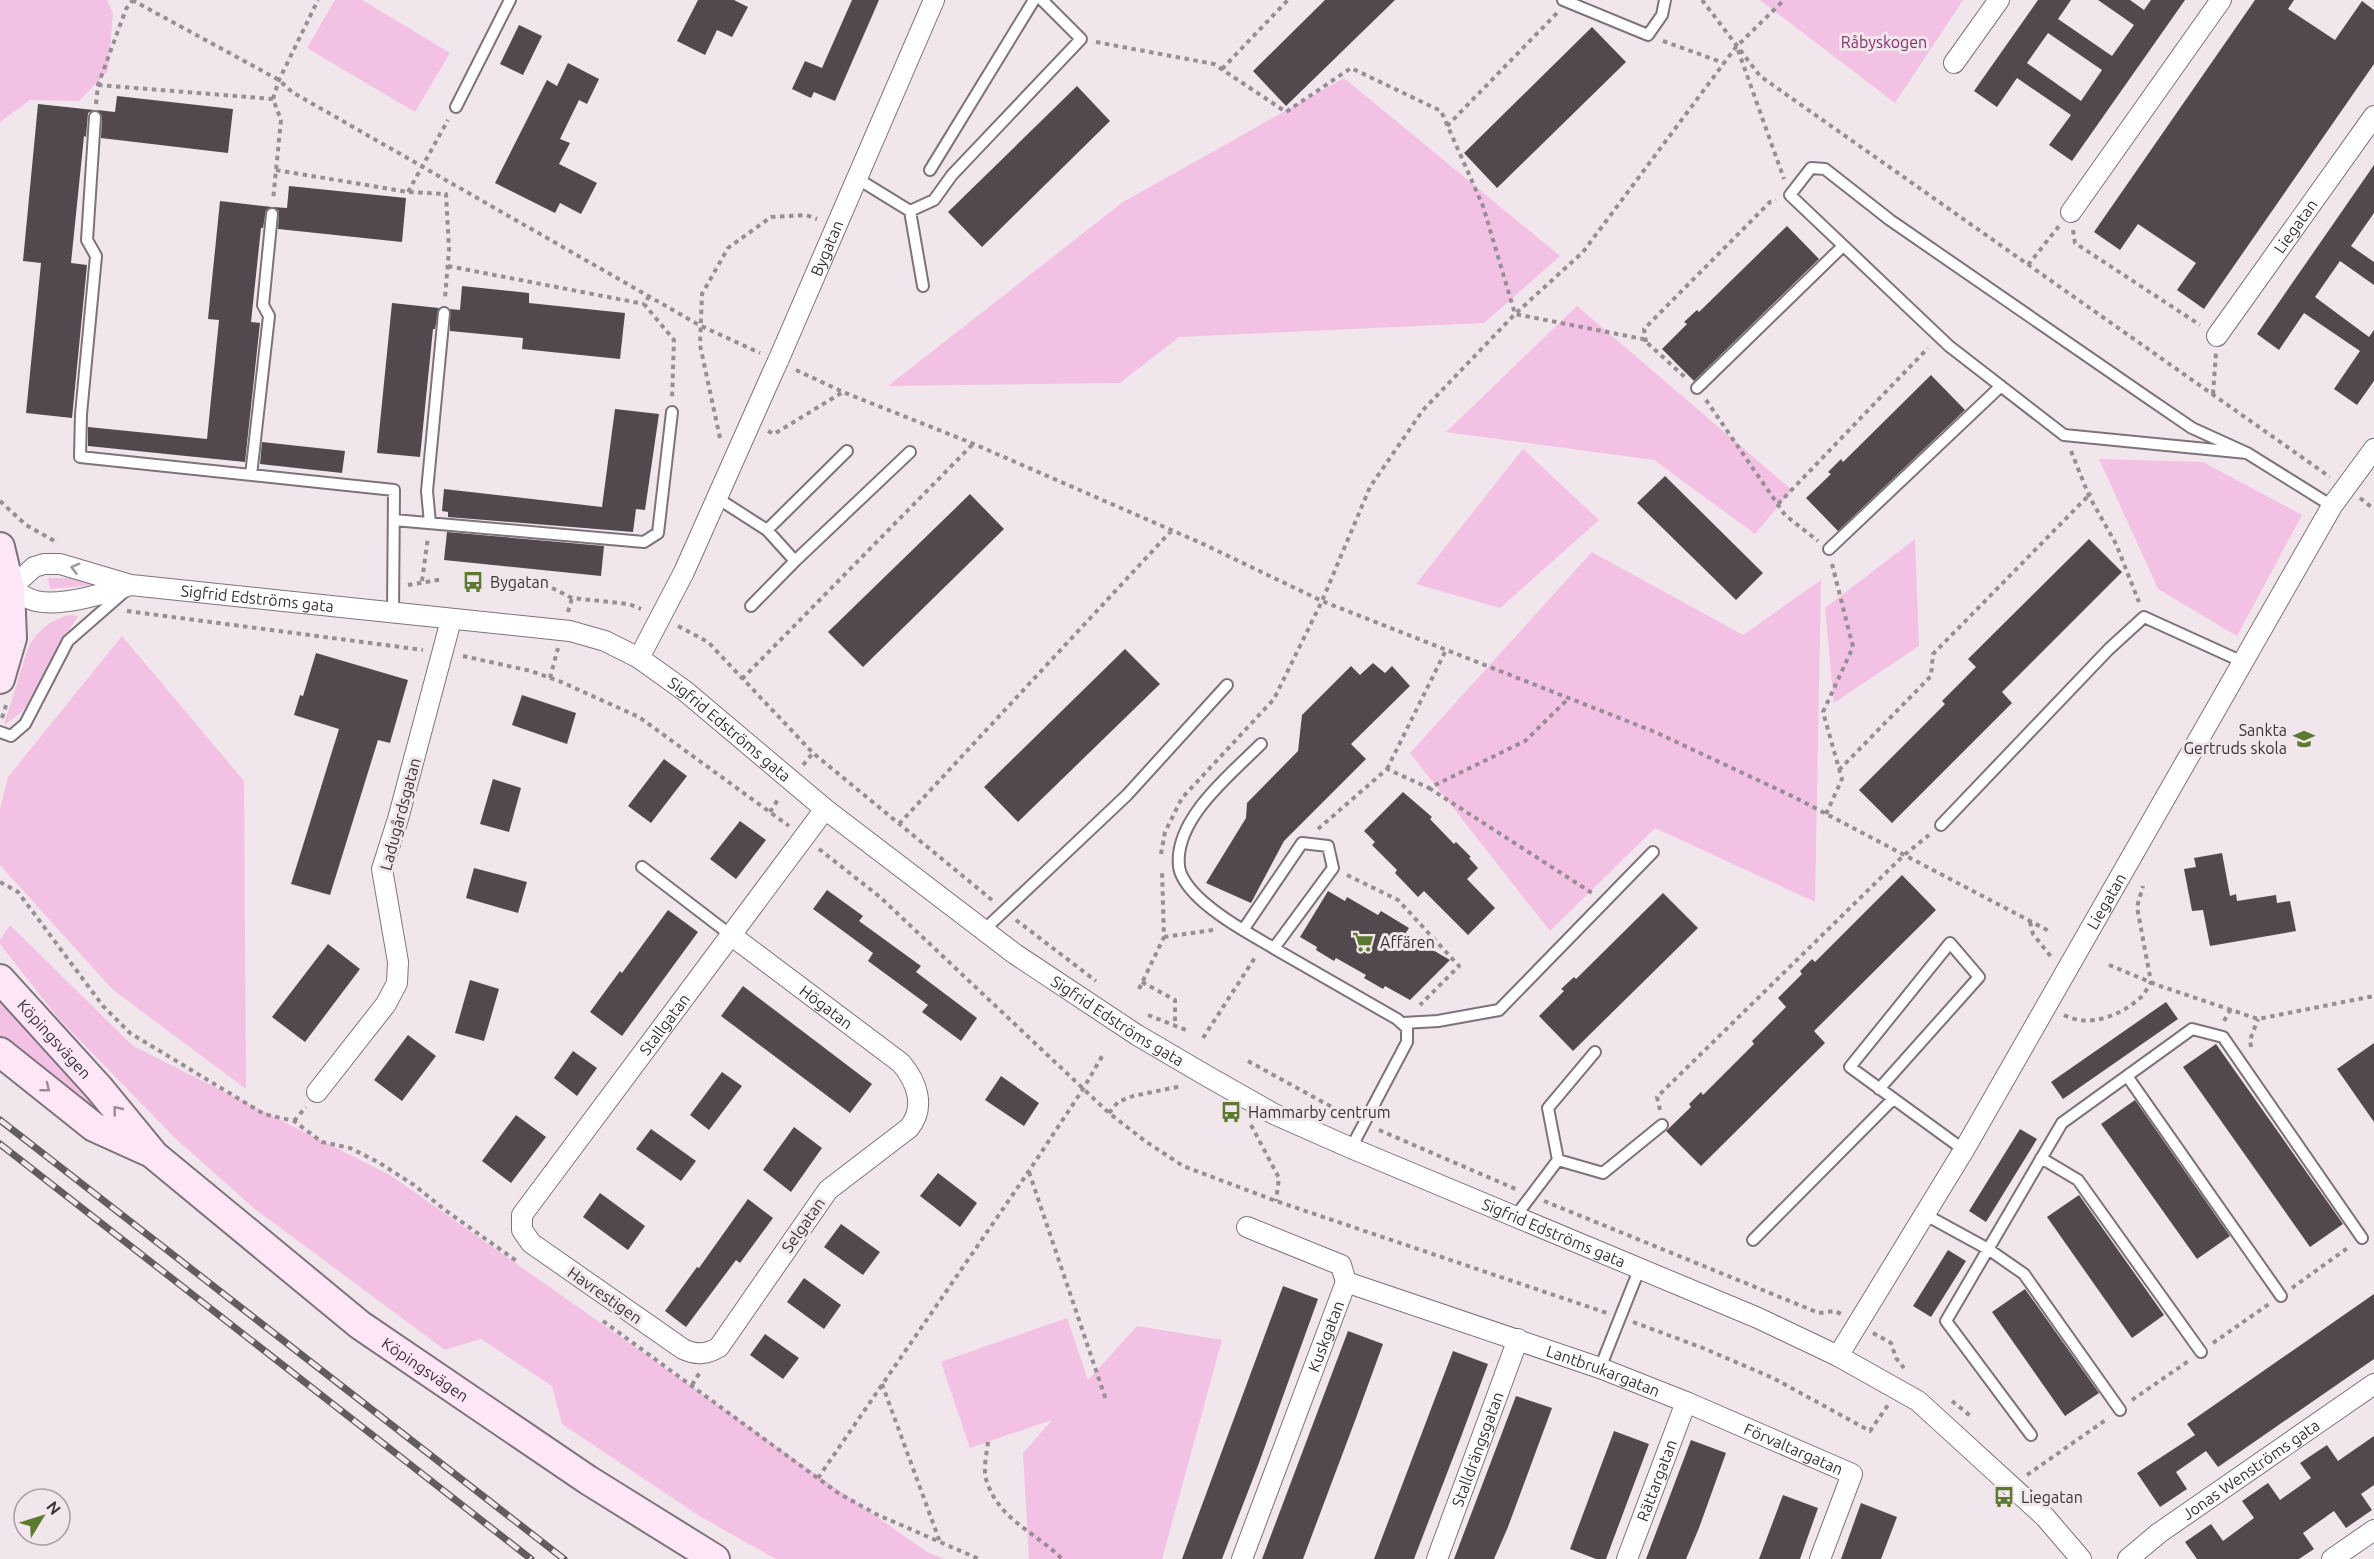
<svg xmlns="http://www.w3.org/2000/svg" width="2374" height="1559" font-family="Ubuntu,sans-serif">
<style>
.green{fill:#f3c1e3}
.building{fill:#52494f;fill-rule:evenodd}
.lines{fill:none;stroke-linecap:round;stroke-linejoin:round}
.service-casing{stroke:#7e737a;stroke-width:14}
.minor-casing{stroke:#7e737a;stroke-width:22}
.secondary-casing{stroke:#7e737a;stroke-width:32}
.path{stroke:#978e93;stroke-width:4;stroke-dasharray:4.5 4.5;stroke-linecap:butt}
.service{stroke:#fff;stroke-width:10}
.minor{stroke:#fff;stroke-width:20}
.secondary{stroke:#fde6f6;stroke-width:28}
.rail-casing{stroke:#625c5f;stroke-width:7}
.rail{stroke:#f2e6ed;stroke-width:4.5;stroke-dasharray:14;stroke-linecap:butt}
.minor-bridge-casing{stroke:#7e737a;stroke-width:22;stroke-linecap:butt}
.minor-bridge{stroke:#fff;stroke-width:20}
.oneway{stroke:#9c999a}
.oneway2{stroke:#9a8c96}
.labels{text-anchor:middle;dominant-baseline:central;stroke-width:6;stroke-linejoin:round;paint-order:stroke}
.park-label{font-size:16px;fill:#82316d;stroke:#f2e6ed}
.street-label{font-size:16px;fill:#383336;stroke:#f2e6ed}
.poi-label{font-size:16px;fill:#383336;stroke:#f2e6ed;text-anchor:start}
</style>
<rect width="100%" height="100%" fill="#f2e6ed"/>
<path class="green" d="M0,0h107l6,13 -5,58 -29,30 -49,-1 -30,22z
M335,0h27l88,53 -35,59 -108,-64z
M1760,0h203l-68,103z
M1344,78l216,178 -76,67 -305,14 -59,46 -232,3 235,-184z
M1577,306l215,184 -37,44 -101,-74 -208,-28z
M1523,449l76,71 -99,88 -84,-24z
M2099,459l104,3 99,53 -65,121 -79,-47z
M1915,539l4,107 -85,57 -9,-95z
M1592,552l151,83 78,-55 -6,322 -160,-74 -105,103 -140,-178z
M48,578h22l25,5 -2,2 -43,4z
M68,615l10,1c-20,30 -32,66 -55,94 -5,6 -13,10 -19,15l24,-77c9,-18 22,-27 40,-33z
M122,636l122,145 2,308 -134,-100 -112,-124v-56l8,-32z
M10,925l123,121 257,129 537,377 17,7h-168l-75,-42 -139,-93 -10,-38 -71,-47 -36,11 -190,-141 -80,-71 -117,-120 -58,-74v-4z
M0,997l112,122 -2,5 -110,-86z
M1067,1318l21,62 49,-54 85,14 -60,219h-133l-6,-106 29,-33 -82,28 -29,-86z"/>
<path class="building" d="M698,0h36l14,7 -16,30 -15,-7 -12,25 -28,-14z
M852,0h27l-44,101 -21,-9 -3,6 -19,-9 13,-28 17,7z
M1325,0h70l-109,106 -33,-35z
M2038,0h33l-13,19 54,37 22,-31 -36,-25h32l14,10 7,-10h34l-113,161 -23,-16 22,-30 -54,-37 -20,29 -23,-16zM2048,33l54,37 -21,31 -54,-38z
M2255,0h39l-6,9 47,31 27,-39 12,9v54l-170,245 -27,-19 19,-27 -58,-39 -18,26 -26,-18z
M519,25l23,11 -19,39 -23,-11z
M1592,27l34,35 -129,126 -33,-35z
M568,63l31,16 -12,25 -8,-4 -19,39 10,4 -11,21 38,19 -16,31 -21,-11 -5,10 -60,-30 52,-103 10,6z
M1077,86l33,35 -128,126 -34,-35z
M117,96l116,13 -5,44 -127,-15 1,-21 -5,-7 18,2z
M38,104l56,6 -6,3 -2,24 -2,-1 -13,127 16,2 -15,153 -46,-5 15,-150 -18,-2z
M2374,165v48l-23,33 23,16v23l-34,-24 -25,36 54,40 5,-7v51l-17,24 -23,-16 26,-38 -56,-38 -25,37 -22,-16z
M289,186l117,12 -4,44 -124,-13 1,-18 -6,-4 14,1z
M220,201l52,6 -6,3 -3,18h-2l-10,94 9,1 -15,139 -157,-16v-19l119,12 12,-119 -11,-1z
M1787,226l32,33 -125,122 -32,-32 25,-25 -3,-2 13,-12 2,2z
M462,286l67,7v10l96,10 -5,46 -98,-10 1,-11 -73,-7v-22l10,1z
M392,303l47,5 -4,21h-2l-13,128 -43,-4z
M1931,375l34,35 -127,121 -32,-33 25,-24 -3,-2 13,-13 2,3z
M615,409l44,5 -14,96 -9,-1 -3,23 -185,-15v-5l-6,-1 2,-22 158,18z
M262,442l83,9 -3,22 -82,-9z
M1665,476l98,97 -27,27 -99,-97z
M970,494l34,35 -141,138 -35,-35z
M447,532l157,14 -3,30 -157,-16z
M2089,539l33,33 -120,120 10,11 -120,120 -33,-33 86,-86 -3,-3 34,-34 -8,-8z
M1125,649l35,35 -142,138 -34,-35z
M316,653l92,27 -18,63 -12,-3 -48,155 -39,-11 48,-155 -45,-14 6,-20 3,1z
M1373,663l12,10 7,-7 18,20 -59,58 15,15 -82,82 -33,62 -45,-20 40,-65 1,-15 51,-52 4,-36 49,-49 9,9z
M522,695l54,18 -9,31 -55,-19z
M664,759l23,17 -36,47 -23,-17z
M493,779l28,9 -12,44 -29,-8z
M1403,792l29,25 -2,2 24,25 2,-2 15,15 -2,1 9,10 -11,11 28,29 -27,27 -44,-44 -6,6 -23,-24 2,-3 -25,-25 3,-3 -11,-11z
M740,821l26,19 -30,39 -26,-20z
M2222,853l8,43 6,-2 1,7 39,-6 1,8 13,-2 6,30 -86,15 -7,-36 -11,1 -8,-42 12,-2 -2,-9z
M474,868l53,14 -9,31 -52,-15z
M1902,875l34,35 -122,121 11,12 -124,123 -35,-35 25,-24 -2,-3 12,-12 2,3 51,-51 -2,-3 34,-34 -8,-9 24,-24 -2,-3 12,-12 3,3z
M827,890l36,26 -4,5 62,45 -5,6 61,46 -16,23 -39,-29 6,-7 -60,-44 5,-8 -60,-44z
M1328,891l17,10 2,-4 31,18 3,-4 28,17 -4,6 45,26 -40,40 -25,-14 -2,3 -19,-11 2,-3 -30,-17 -2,3 -18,-11 1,-3 -17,-10z
M1663,893l35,35 -125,123 -34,-35 25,-25 -3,-2 13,-12 2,2z
M668,910l30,22 -76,104 -32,-24 30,-41 2,2z
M328,944l32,25 -55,73 -33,-25z
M470,980l29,9 -15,52 -29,-8z
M743,986l129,98 -22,29 -129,-97z
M2166,1002l12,17 -115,80 -12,-17z
M408,1035l28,21 -34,45 -28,-21z
M2374,1043v79l-37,-53z
M2216,1044l127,180 -33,23 -127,-180z
M573,1051l24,17 -20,28 -23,-18z
M722,1072l20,14 -33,44 -19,-15z
M1001,1076l38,27 -15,23 -39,-26z
M2135,1100l95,136 -33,23 -96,-135z
M516,1115l30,22 -35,46 -29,-22z
M794,1127l28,21 -31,44 -28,-22z
M651,1129l45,32 -15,20 -45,-32z
M2020,1129l17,10 -51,83 -17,-11z
M938,1173l39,30 -17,24 -40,-31z
M600,1193l45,33 -17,24 -45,-33z
M2079,1195l85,120 -32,23 -85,-121z
M748,1199l25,19 -33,45 -4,-3 -50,67 -21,-16 32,-44 2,1z
M841,1224l39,28 -17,23 -39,-28z
M1948,1250l18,11 -35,56 -18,-11z
M804,1278l37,27 -17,24 -37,-27z
M1283,1286l35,13 -59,164 -37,96h-40z
M2025,1289l74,104 -34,23 -73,-104z
M2374,1294v65l-156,108 -12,-16 -30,21 11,17 -27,18 -23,-34 58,-38 -8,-11z
M1348,1331l35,13 -27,74 -53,141h-41z
M765,1334l34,24 -16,21 -33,-24z
M1453,1351l35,13 -27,73 -47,122h-40z
M1516,1396l36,12 -44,119 -14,32h-40z
M1614,1431l35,13 -43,115h-10l-26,-10z
M2374,1436v49l-13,9 11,16 -26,18 -12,-17 -31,22 11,16 -15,10h-102l-12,-17 26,-18 12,17 31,-23 -12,-17 26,-18 12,17 31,-22 -11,-15 27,-18 11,16z
M1691,1440l35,13 -27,75 -13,31h-40z
M1783,1495l35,13 -18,51h-41z
M1861,1503l36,14 -16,42h-40z"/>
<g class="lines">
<defs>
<path id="service" d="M1563,0l85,35 14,-20 3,-15
M456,107l54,-107
M95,117l-8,123 9,16 -15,158 -1,43 314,33 -1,123
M930,170l104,-170
M858,179l52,32 24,-11 18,-25 129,-136 -39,-39
M910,211l13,75
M1697,388l146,-142
M2247,453l-183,-18 -115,-89 -159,-151 21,-27 14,1 65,51 258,178 44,30 55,25 85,53
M251,475l18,-159 -6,-11 9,-91
M717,498l50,32 28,31 115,-109
M394,520l250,22 14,-9 14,-121
M430,523l-3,-32 17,-178
M767,530l80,-79
M1829,549l172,-163
M751,606l44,-45
M0,732l11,4 14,-12 43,-83 56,-49
M1261,744c-30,30 -87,75 -82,122 1,11 12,24 19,31 24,23 56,39 84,56 38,22 77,44 115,66l10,9v14l-56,106
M1941,825l168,-176 35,-32 99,45
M642,867l90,69
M984,930l143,-135 100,-110
M1243,930l59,-87 26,3 5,22 -59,80
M1403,1023l35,-2 61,-11 154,-158
M2127,1076l154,220
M1879,1089l100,-112 -29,-34 -100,124 114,83
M2041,1158l37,22 123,172
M1558,1160l45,13 59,-48
M1924,1214l64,35 36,25 96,136
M1515,1217l43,-57 -10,-52 47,-56
M1753,1240l140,-141
M1600,1368l39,-98
M2031,1435l-85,-114 116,-198 130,-94 31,8 139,201"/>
<g id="minor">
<path d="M1954,63l45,-63"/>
<path d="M2071,212l150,-212"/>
<path id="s1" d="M2217,336l157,-220"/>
<path id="s2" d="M778,361l156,-361"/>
<path id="s3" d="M131,585c-25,8 -69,22 -95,16 -9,-2 -17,-8 -26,-12l24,-22 10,-3h16l71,21 439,46 35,10 34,17 46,33 140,118 190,145 122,81 70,41 67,38 77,34 407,170 80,38 80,45 127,116 36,42"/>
<path d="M639,658l45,-86 88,-198"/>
<path id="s4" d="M732,936l169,127c16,19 25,44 8,65l-81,62 -109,157c-13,8 -23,8 -36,2l-152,-106 -9,-13v-15l303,-406"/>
<path d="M317,1092l69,-88 11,-21 1,-21 -16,-93 16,-50 53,-199"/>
<path d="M1247,1227l94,38 5,17"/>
<path id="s5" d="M1346,1282l254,86 86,34 166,72 -32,85"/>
<path id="s6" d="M1838,1356l126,-206 368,-644 42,-57"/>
<path id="s7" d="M1242,1559l104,-277"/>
<path id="s8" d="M1437,1559l81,-220"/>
<path id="s9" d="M1627,1559l59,-157"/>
<path id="s10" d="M2128,1559l31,-26 215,-149"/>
<path d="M2332,1559l42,-29"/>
</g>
<g id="secondary">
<path d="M0,547l10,42 2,49 -12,41"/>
<path id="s11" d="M0,979l99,109 55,67 206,170 228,155 127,79"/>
<path d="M0,1052l94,75 53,24"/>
</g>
</defs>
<use href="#service" class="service-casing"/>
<use href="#minor" class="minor-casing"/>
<use href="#secondary" class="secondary-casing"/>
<path class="path" d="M132,0l147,80 13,12 407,233 61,28
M1702,0l58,76 570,401
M1663,41l61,22
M1096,42l118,22 72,48 65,-44 90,43 42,95 32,108 128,25 44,40
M1738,50l46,129
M1222,69l66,-69
M98,85l175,14 8,21 -8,80
M273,99l6,-19 39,-80
M96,104l2,-19 28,-76 6,-8
M1447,126l110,-113
M276,170l132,22 38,2 3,55 -4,49
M408,192l40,-72
M2073,230l2,13 125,82
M2028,265l31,-39
M448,266l196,38
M649,296l-5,8 30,36 -2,59
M1646,342l-2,-13 126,-127 6,-2
M796,370l47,22 131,52 227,99 121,58 333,131 139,65 255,134
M2213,394l3,-41
M1706,400l79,115 33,26
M768,431l6,3 69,-42
M720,438l-20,-93 2,-51 26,-46 43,-31 35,-2 11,4
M2071,451l18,45 27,48 23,58
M2360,498l14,11
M0,501l26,24 32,18
M1778,504l150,-156
M422,581l6,-44
M408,585l35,-6
M552,588l20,10 57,6 12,5
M127,611l296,39
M568,612l4,-14
M678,626l30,16 105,111 179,147
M463,656l68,15 28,10 80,36 150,109
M550,678l8,-30
M742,679l231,-235
M2,718l5,-16
M803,765l10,-12
M1387,769l59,-119
M1839,770l92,-94 2,-22 158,-161
M1429,788l163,105
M770,812l9,-14
M1826,814l16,-35 -19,-67 30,-65 -21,-83
M899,824l273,-294
M1318,829l69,-60 42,19 96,-47 44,-43
M819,849l61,48 229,216 36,28 38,25 93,35 331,112
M1161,854l4,-22 17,-34 92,-99 48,-98 48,-114 53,-77 92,-96 68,-62 153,-205 48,-47
M1347,875l51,25 61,66 -39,39
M0,882l18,10 85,114 27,27 134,81 30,7 28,21 28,6 28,14 36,23 31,25 73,52
M1016,920l80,61
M2030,922l3,12 19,24
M1164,937l49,-7
M2109,965l51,21 98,33 116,-23
M1142,982l33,18v25
M1139,989l25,-52 -2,-67
M1148,1015l38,15
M2064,1015c25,13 56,1 76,-17 5,-4 8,-11 11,-16l-14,-75 6,-21
M2224,1021l7,-12
M1203,1038l53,-82
M2251,1047l-1,-7 8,-21
M1248,1061l102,56
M1660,1110l-3,-13 246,-241 26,-21
M1109,1113l9,-11 15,-6 49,-10
M294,1121l12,-14
M1251,1125l28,53 -3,23
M1379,1130l139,60
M1029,1172l77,228
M1544,1201l275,112 16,-2 6,3
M2292,1288l57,-41
M603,1321l235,172 40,22 101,44
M1633,1322l70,26 70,30 97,53 18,-26
M1873,1333l18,10 5,15 8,10
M2213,1343l56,-39
M882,1384l58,158
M692,1385l8,-13
M2132,1400l58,-40
M1952,1401l21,17
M988,1442c-1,10 -5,27 -2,37 12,41 50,53 76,80
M2027,1475l80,-56
M818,1478l211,-307 54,-82 21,-36"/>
<use href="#service" class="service"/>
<use href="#minor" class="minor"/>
<use href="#secondary" class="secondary"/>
<defs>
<path id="rail" d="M0,1120l564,439
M0,1144l531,415"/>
</defs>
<use href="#rail" class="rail-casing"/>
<use href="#rail" class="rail"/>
<defs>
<path id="minor-bridge" d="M772,374l6,-13"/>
</defs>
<use href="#minor-bridge" class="minor-bridge-casing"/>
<use href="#minor-bridge" class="minor-bridge"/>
</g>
<defs><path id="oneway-chevron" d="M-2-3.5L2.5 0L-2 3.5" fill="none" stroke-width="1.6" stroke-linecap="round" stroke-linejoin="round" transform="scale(1.5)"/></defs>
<use class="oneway" href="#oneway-chevron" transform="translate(75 568) rotate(-165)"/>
<g class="oneway2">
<use href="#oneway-chevron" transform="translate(46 1088) rotate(38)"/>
<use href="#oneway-chevron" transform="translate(117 1110) rotate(-129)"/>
</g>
<defs>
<symbol id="bus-bare" viewBox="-9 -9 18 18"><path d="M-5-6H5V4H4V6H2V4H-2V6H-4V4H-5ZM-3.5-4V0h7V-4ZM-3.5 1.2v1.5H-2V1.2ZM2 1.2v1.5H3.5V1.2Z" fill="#5b7a30" stroke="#f2e6ed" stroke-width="2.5" paint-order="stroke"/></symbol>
<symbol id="school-bare" viewBox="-9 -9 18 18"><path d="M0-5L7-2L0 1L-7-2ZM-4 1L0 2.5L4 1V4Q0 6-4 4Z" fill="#5b7a30" stroke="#f2e6ed" stroke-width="2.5" paint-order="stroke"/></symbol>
<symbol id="supermarket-bare" viewBox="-9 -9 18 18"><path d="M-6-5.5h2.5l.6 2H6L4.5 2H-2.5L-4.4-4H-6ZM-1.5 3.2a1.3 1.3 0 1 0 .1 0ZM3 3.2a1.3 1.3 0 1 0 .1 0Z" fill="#5b7a30" stroke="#f2e6ed" stroke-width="2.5" paint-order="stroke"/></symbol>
</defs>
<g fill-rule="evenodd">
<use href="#bus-bare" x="458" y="567" width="30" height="30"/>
<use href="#school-bare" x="2289" y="724" width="30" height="30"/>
<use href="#supermarket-bare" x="1348" y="927" width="30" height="30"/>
<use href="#bus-bare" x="1216" y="1097" width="30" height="30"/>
<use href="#bus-bare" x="1989" y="1482" width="30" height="30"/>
</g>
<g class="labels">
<g class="park-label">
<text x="1884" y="42">Råbyskogen</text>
</g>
<g class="street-label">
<text stroke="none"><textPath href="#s1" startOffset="135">Liegatan</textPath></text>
<text stroke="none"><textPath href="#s2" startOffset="123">Bygatan</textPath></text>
<text stroke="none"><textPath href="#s3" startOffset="386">Sigfrid Edströms gata</textPath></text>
<text stroke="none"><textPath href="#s3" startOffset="890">Sigfrid Edströms gata</textPath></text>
<text transform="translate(400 814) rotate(-75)">Ladugårdsgatan</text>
<text stroke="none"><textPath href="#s6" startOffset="528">Liegatan</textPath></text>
<text stroke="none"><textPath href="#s4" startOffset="118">Högatan</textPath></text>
<text stroke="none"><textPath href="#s3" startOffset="1376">Sigfrid Edströms gata</textPath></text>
<text stroke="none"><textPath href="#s4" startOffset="1068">Stallgatan</textPath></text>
<text stroke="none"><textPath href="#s11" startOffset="81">Köpingsvägen</textPath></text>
<text transform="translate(803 1225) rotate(-55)">Selgatan</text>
<text stroke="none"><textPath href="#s3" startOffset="1862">Sigfrid Edströms gata</textPath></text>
<text transform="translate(605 1295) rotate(35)">Havrestigen</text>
<text stroke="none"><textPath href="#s7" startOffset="238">Kuskgatan</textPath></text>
<text stroke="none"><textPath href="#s11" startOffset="580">Köpingsvägen</textPath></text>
<text stroke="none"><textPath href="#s5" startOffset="272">Lantbrukargatan</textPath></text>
<text stroke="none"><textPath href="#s8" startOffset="117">Stalldrängsgatan</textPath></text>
<text stroke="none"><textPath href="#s5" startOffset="478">Förvaltargatan</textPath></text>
<text stroke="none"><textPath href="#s10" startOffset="152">Jonas Wenströms gata</textPath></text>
<text stroke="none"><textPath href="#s9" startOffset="84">Rättargatan</textPath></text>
</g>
<g class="poi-label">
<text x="490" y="582">Bygatan</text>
<text x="2287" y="730" text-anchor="end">Sankta<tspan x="2287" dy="18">Gertruds skola</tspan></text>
<text x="1380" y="942">Affären</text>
<text x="1248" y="1112">Hammarby centrum</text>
<text x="2021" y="1497">Liegatan</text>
</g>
</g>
<g transform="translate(42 1517) rotate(52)"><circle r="28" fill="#f2e6ed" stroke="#a89ea4" stroke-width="1.5"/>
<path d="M0-4.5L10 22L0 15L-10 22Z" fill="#5b7a30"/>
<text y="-9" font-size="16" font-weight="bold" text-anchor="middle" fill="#383336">N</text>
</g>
</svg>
